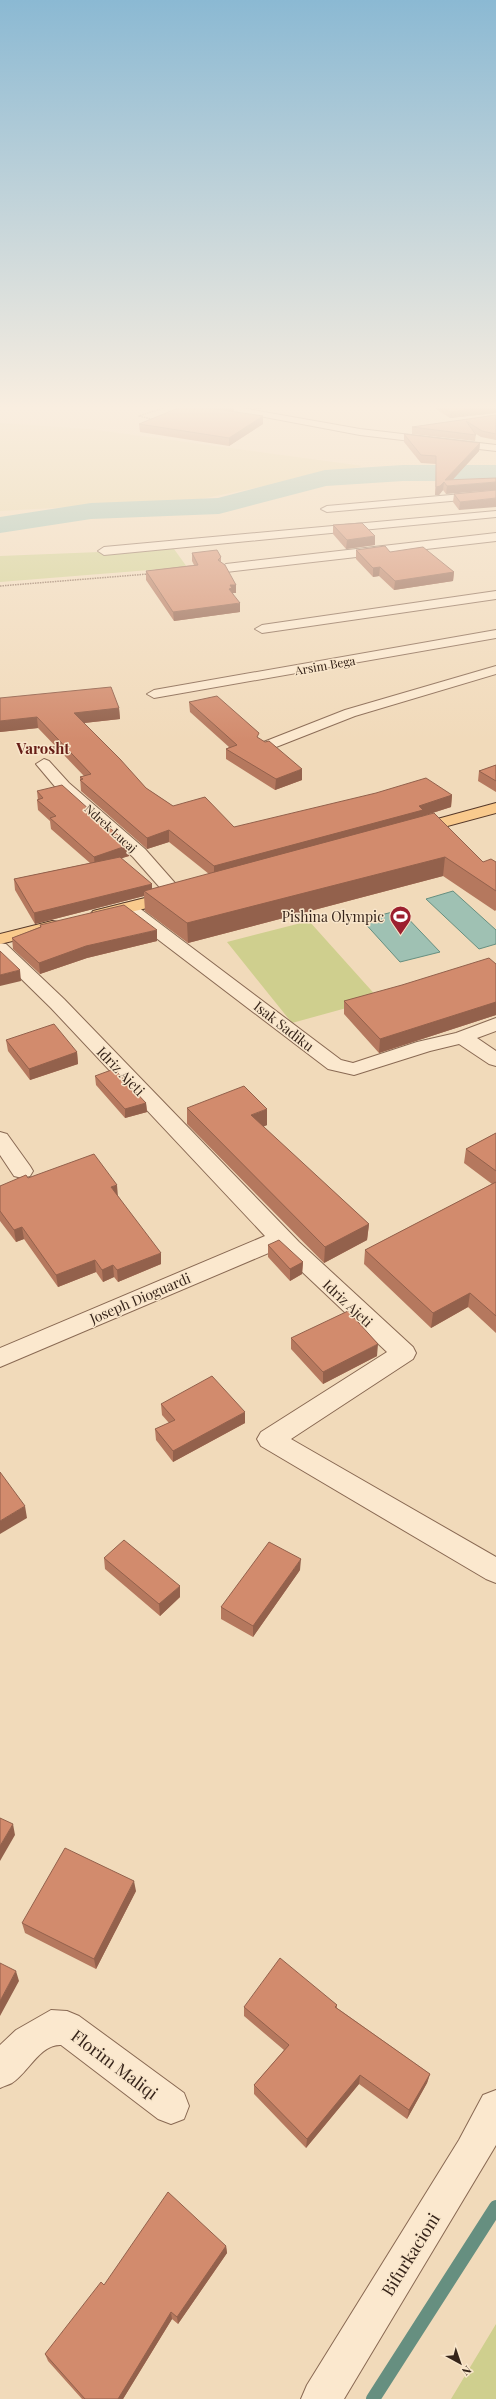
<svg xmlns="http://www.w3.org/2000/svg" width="496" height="2399" font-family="'Playfair Display',serif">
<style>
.farmland{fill:#e7d5a7}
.green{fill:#cfcf8e}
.water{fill:#9fc1b3;stroke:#668f80}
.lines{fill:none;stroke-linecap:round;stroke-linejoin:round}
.stream{stroke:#668f80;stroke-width:14}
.river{fill:#9fc1b3;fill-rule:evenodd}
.minor-casing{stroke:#896953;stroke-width:2}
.major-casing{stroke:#563829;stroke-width:2}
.path{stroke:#896953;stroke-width:1.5;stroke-dasharray:1.5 1;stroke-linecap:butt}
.minor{fill:#fbe8ce;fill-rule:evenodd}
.major{fill:#f9ca8d;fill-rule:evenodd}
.wall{fill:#b5785e}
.shaded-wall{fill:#93614c}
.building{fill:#d28b6d;stroke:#93614c}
.labels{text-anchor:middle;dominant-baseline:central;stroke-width:3;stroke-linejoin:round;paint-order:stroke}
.far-street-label{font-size:12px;fill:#36241a;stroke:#f8e5ca}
.poi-label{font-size:14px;fill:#36241a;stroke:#f8e5ca;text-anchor:end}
.street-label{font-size:14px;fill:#36241a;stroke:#f8e5ca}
.far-district-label{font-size:15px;font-weight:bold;fill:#661d16;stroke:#f8e5ca}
.near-street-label{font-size:17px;fill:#36241a;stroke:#f8e5ca}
</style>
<rect width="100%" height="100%" fill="#f1daba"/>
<path class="farmland" d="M0,423l89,6 274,37 -167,34 -196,11z"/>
<path class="green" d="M174,549l13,18 -187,15v-26z
M309,921l70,78 -87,24 -65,-81z
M496,2324v75h-45z"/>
<path class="water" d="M453,891l43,39v14l-17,5 -53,-50z
M400,910l40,42 -40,10 -38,-42z"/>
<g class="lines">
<path class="stream" d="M373,2399l123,-192"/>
<path class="river" d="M403,465h93v16h-93l-77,5 -107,28 -128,5 -91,14v-16l91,-14 127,-5 107,-28z"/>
<defs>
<path id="minor" d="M201,405h24l135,24 136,16v6l-136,-16z
M496,491v6l-169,15 -6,-3 6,-3z
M496,511v6l-392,38 -6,-4 6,-4z
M496,533v8l-270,31 -6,-4 6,-4z
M496,591v8l-234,34 -7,-4 7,-4z
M496,630v8l-342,60 -7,-4 7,-4z
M496,666v8l-141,42 -84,33 -5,2 -8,-5 3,-3 84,-33z
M44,759l5,2 20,22 76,66 37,42 3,4 -3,4h-12l-37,-42 -76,-68 -21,-25z
M128,903l6,1 207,156 12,3 64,-21 39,-9 40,-15v13l-19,7 19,13v15l-7,-2 -30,-20 -29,7 -76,24 -26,-6 -206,-157 -3,-4 3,-4z
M0,943l6,1 58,55 235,243 114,105 3,6 -3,6 -122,80 205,118v26l-10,-4 -225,-133 -4,-7 4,-7 126,-80 -109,-103 -278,118v-19l265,-112 -214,-228 -51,-50z
M0,1132l7,2 23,32 3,5 -3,5 -8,2 -8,-2 -14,-21z
M51,2010l16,1 12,5 105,77 5,13 -5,13 -13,5 -13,-5 -97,-74c-21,-1 -33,28 -49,38 -4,2 -8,3 -12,5v-43l16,-15z
M496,2090v55l-152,254h-43l6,-14 152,-245 24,-45z"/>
<path id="major" d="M496,803v10l-82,22 -6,-2 -2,-3 2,-3z
M173,891l6,1 3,4 -3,4 -80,20 -6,-1 -3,-4 3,-4z
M52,921l6,1 3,4 -3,4 -58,14v-10z"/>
</defs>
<use href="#minor" class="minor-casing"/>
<use href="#major" class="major-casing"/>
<path class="path" d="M155,420l-16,-4 33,-11
M0,586l148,-12"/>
<use href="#minor" class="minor"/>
<use href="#major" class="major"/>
</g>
<path class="wall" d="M202,405h32v7l29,12 -34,22 -89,-14 -1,-8z
M236,405h44l-23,4z
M431,405h65v35l-15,-3 -5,-3 -1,7 -63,-7v-7l84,-12v-2l-46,5 -19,-12z
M404,434l76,9 -1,8 -27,29 -6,14 -3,-4 -4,5h-4l1,-31 -15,-1 -17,-21z
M496,490l-37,20 -6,-8 1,-8z
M333,525l42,20 -29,4 -13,-15z
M356,550l34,2 64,20 -1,9 -59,9 -15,-14 -6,1 -17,-18z
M192,553l29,4v5l15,31h-3l7,19 -66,9 -28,-41v-9l48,-6 -2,-4z
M0,698l119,10 1,11 -36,4 62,65 27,18 61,21 218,-32 -1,12 -28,9 60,46h13v48l-1,1 -52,-35 -255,67 -43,-32 -1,-15 -109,28 -20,-34 -1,-11 76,-16 -39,-34 -1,-8 -12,-11 -1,-10h1l-1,-9 92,54v11l-8,2 31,31 57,-15 -40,-32 -22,7 -66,-58 -1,-14 4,-1 -46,-48 -38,4z
M189,702l76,40 37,38 -27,10 -49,-31v-10l3,-2 -39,-35z
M496,765v27l-18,-11 1,-10z
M40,925l117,16 -70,17 -47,16 -27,-25 -1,-11 28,-11z
M496,964v51l-117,38 -35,-39v-13z
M6,1040l71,12 1,12 -48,16 -22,-29z
M95,1076l51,27 1,9 -22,6 -29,-33z
M187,1108l80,17 -4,2 106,97 -2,16 -43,23 -137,-139z
M496,1133v200l-28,-26 -37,21 -67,-64 1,-14 127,-66 -28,-21 2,-14z
M28,1178l90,18 43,68 -43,18 -4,-5 -11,5 -7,-10 -38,15 -34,-48 -8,3 -16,-21v-35z
M268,1245l35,17 -1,12 -12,7 -22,-24z
M291,1338l86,18 -54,28 -32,-35z
M161,1404l84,19 -72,39 -17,-22 -1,-11 14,-6 -7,-8z
M104,1558l76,39 -20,19 -55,-47z
M300,1570l-47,67 -32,-18v-12z
M136,1891l-40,78 -71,-36 -3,-10z
M337,2005v3l93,66 -3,9 -20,36 -48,-35 -53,64 -52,-54v-9l30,-35 -40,-34v-9z
M226,2246l1,7 -49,71 -6,-5 -49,80h-41l-34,-38 -3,-7 59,-69z"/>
<path class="shaded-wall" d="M230,405h4v8l-20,3v-8z
M257,405h23l-23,4z
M496,406v7l-46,5v-6z
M263,416v8l-34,22v-8z
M480,443l-1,8 -32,35 49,-4v8l-50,4 1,-8 -2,-6z
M444,482l-1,8 -4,5h-4l1,-8z
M496,498v9l-37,3 1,-8z
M375,536v9l-29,4 1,-9z
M380,567l-1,9 -6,1v-9z
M454,572l-1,9 -59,9 1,-9z
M230,585h6v8h-4l-3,-4z
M240,603v9l-66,9 -1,-9z
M119,708l1,11 -45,5 -1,-11z
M37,717l1,11 -38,4v-11z
M302,769v11l-27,10 1,-11z
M452,795l-1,12 -28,9 -1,5 -208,57v-12l205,-60z
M169,830v12l-22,7v-11z
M129,845v11l-34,11 -1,-10z
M445,857l-2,19 -255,67 -1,-20z
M152,884v11l-8,-4v5l-109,28 -1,-11z
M157,930v11l-70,17 -47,16 -1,-11 47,-17z
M20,970l1,11 -21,5v-11z
M496,1002v13l-117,38 1,-14z
M77,1052l1,12 -48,16 -1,-11z
M146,1103l1,9 -22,6v-9z
M267,1109v16l-16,6v-16z
M117,1185l1,12 -7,-10z
M369,1224l-2,16 -43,23 1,-16z
M22,1227l2,12 -8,3 -2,-12z
M161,1253v11l-43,18 -1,-12z
M95,1260l1,12 -38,15 -2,-12z
M303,1262l-1,12 -12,7v-12z
M113,1265l1,12 -11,5 -1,-12z
M470,1293l-2,14 -37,21 2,-15z
M378,1344l-1,12 -54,28v-12z
M245,1412v11l-72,39v-11z
M25,1506l2,12 -27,16v-13z
M301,1559l-1,11 -47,67v-11z
M180,1586v11l-20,19 -1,-12z
M13,1824l2,11 -15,26v-15z
M134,1881l2,10 -40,78 -2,-10z
M16,1971l3,10 -19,35v-15z
M430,2074l-3,9 -20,36 2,-9z
M360,2075l-1,9 -53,64 1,-9z
M226,2246l1,7 -49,71 -1,-7z
M171,2312l1,7 -49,80h-5z"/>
<path class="building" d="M186,405h16v2l61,9 -34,22 -90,-14z
M208,405h22l-16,3z
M440,405h56v1l-46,6z
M496,415v19l-14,-3 -16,-10 10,14 -64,-8z
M404,434l76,9 -35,37 51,-2v4l-49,4 -3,-4 -4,4 -4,1v-31l-15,-1z
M496,490v8l-36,4 -6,-8z
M362,523l13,13 -28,4 -14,-15z
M385,546l5,6 33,-5 31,25 -59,9 -15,-14 -7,1 -17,-18z
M217,550l4,7 -3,3 7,5 11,20h-6l2,3 -3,1 11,14 -67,9 -27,-41 52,-6 -6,-12z
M111,687l8,21 -45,5 46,46 26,29 27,18 32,-9 29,30 142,-34 50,-15 26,17 -33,11 4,4 -209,56 -45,-36 -22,8 -67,-58 3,-1 -3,-2 11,-3 -54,-57 -37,4v-23z
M217,696l42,37 -2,4 8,5 4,-1 33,28 -26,10 -50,-30 11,-4 -48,-43z
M496,765v16l-17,-10z
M62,785l67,60 -35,12 -44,-39 6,-2 -19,-16 6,-2 -6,-7z
M434,813l49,49 8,-3 5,3v29l-51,-34 -258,66 -43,-32z
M120,857l32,27 -118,29 -20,-34z
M124,905l33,25 -71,16 -47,17 -27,-25 29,-11 -1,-2z
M0,951l20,19 -20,5z
M489,958l7,6v38l-116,37 -36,-38 58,-16z
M54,1024l23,28 -48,17 -23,-29z
M114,1069l32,34 -21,6 -30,-33z
M244,1086l23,23 -16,6 118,109 -44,23 -138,-139z
M496,1133v38l-30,-22z
M94,1154l23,31 -6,2 50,66 -44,17 -4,-5 -11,5 -7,-10 -39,15 -34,-48 -8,3 -14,-19v-25l26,-11 2,3z
M496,1182v134l-26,-23 -37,20 -68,-63z
M279,1240l24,22 -13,7 -22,-24z
M348,1311l30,33 -55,28 -32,-34z
M212,1376l33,36 -72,39 -18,-22 20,-9 -14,-16z
M0,1472l25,34 -25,15z
M124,1540l56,46 -21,18 -55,-46z
M269,1542l32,17 -48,67 -32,-19z
M0,1818l13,6 -13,22z
M65,1848l69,33 -40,78 -72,-36z
M280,1958l57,47 -2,2 95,67 -21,36 -49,-35 -53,64 -53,-54 35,-40 -45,-38z
M0,1963l16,8 -16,30z
M168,2192l58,54 -49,71 -6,-5 -53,87h-33l-40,-45 56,-72 3,3z"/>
<linearGradient id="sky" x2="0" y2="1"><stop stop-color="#8bb9d3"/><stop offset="0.55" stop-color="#f9eee0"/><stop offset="1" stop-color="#f9eee0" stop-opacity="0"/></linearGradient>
<rect width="496" height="741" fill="url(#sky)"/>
<defs>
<symbol id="stadium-pin" viewBox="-11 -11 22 30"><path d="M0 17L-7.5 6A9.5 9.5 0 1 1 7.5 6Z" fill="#9c1f2f" stroke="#f8e5ca"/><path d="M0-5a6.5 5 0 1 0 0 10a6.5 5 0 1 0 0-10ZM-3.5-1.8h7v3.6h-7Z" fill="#fff"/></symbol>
</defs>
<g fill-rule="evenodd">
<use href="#stadium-pin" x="388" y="904" width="25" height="34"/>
</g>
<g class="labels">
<g class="far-street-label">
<text transform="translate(325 665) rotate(-10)">Arsim Bega</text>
<text transform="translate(111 828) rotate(42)">Ndrek Lucaj</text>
</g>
<g class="poi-label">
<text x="384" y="916">Pishina Olympic</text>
</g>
<g class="street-label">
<text transform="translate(284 1026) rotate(38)">Isak Sadiku</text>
<text transform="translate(121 1071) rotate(46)">Idriz Ajeti</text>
<text transform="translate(140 1298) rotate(-23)">Joseph Dioguardi</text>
<text transform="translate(348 1303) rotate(43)">Idriz Ajeti</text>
</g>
<g class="far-district-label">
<text x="43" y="748">Varosht</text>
</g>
<g class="near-street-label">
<text transform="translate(115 2064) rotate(37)">Florim Maliqi</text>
<text transform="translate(410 2254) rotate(-58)">Bifurkacioni</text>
</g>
</g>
<g transform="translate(460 2363) rotate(140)" stroke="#f8e5ca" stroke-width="3" paint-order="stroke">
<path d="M0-3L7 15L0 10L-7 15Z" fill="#36241a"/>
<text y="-6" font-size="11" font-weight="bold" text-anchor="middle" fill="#36241a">N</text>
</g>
</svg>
